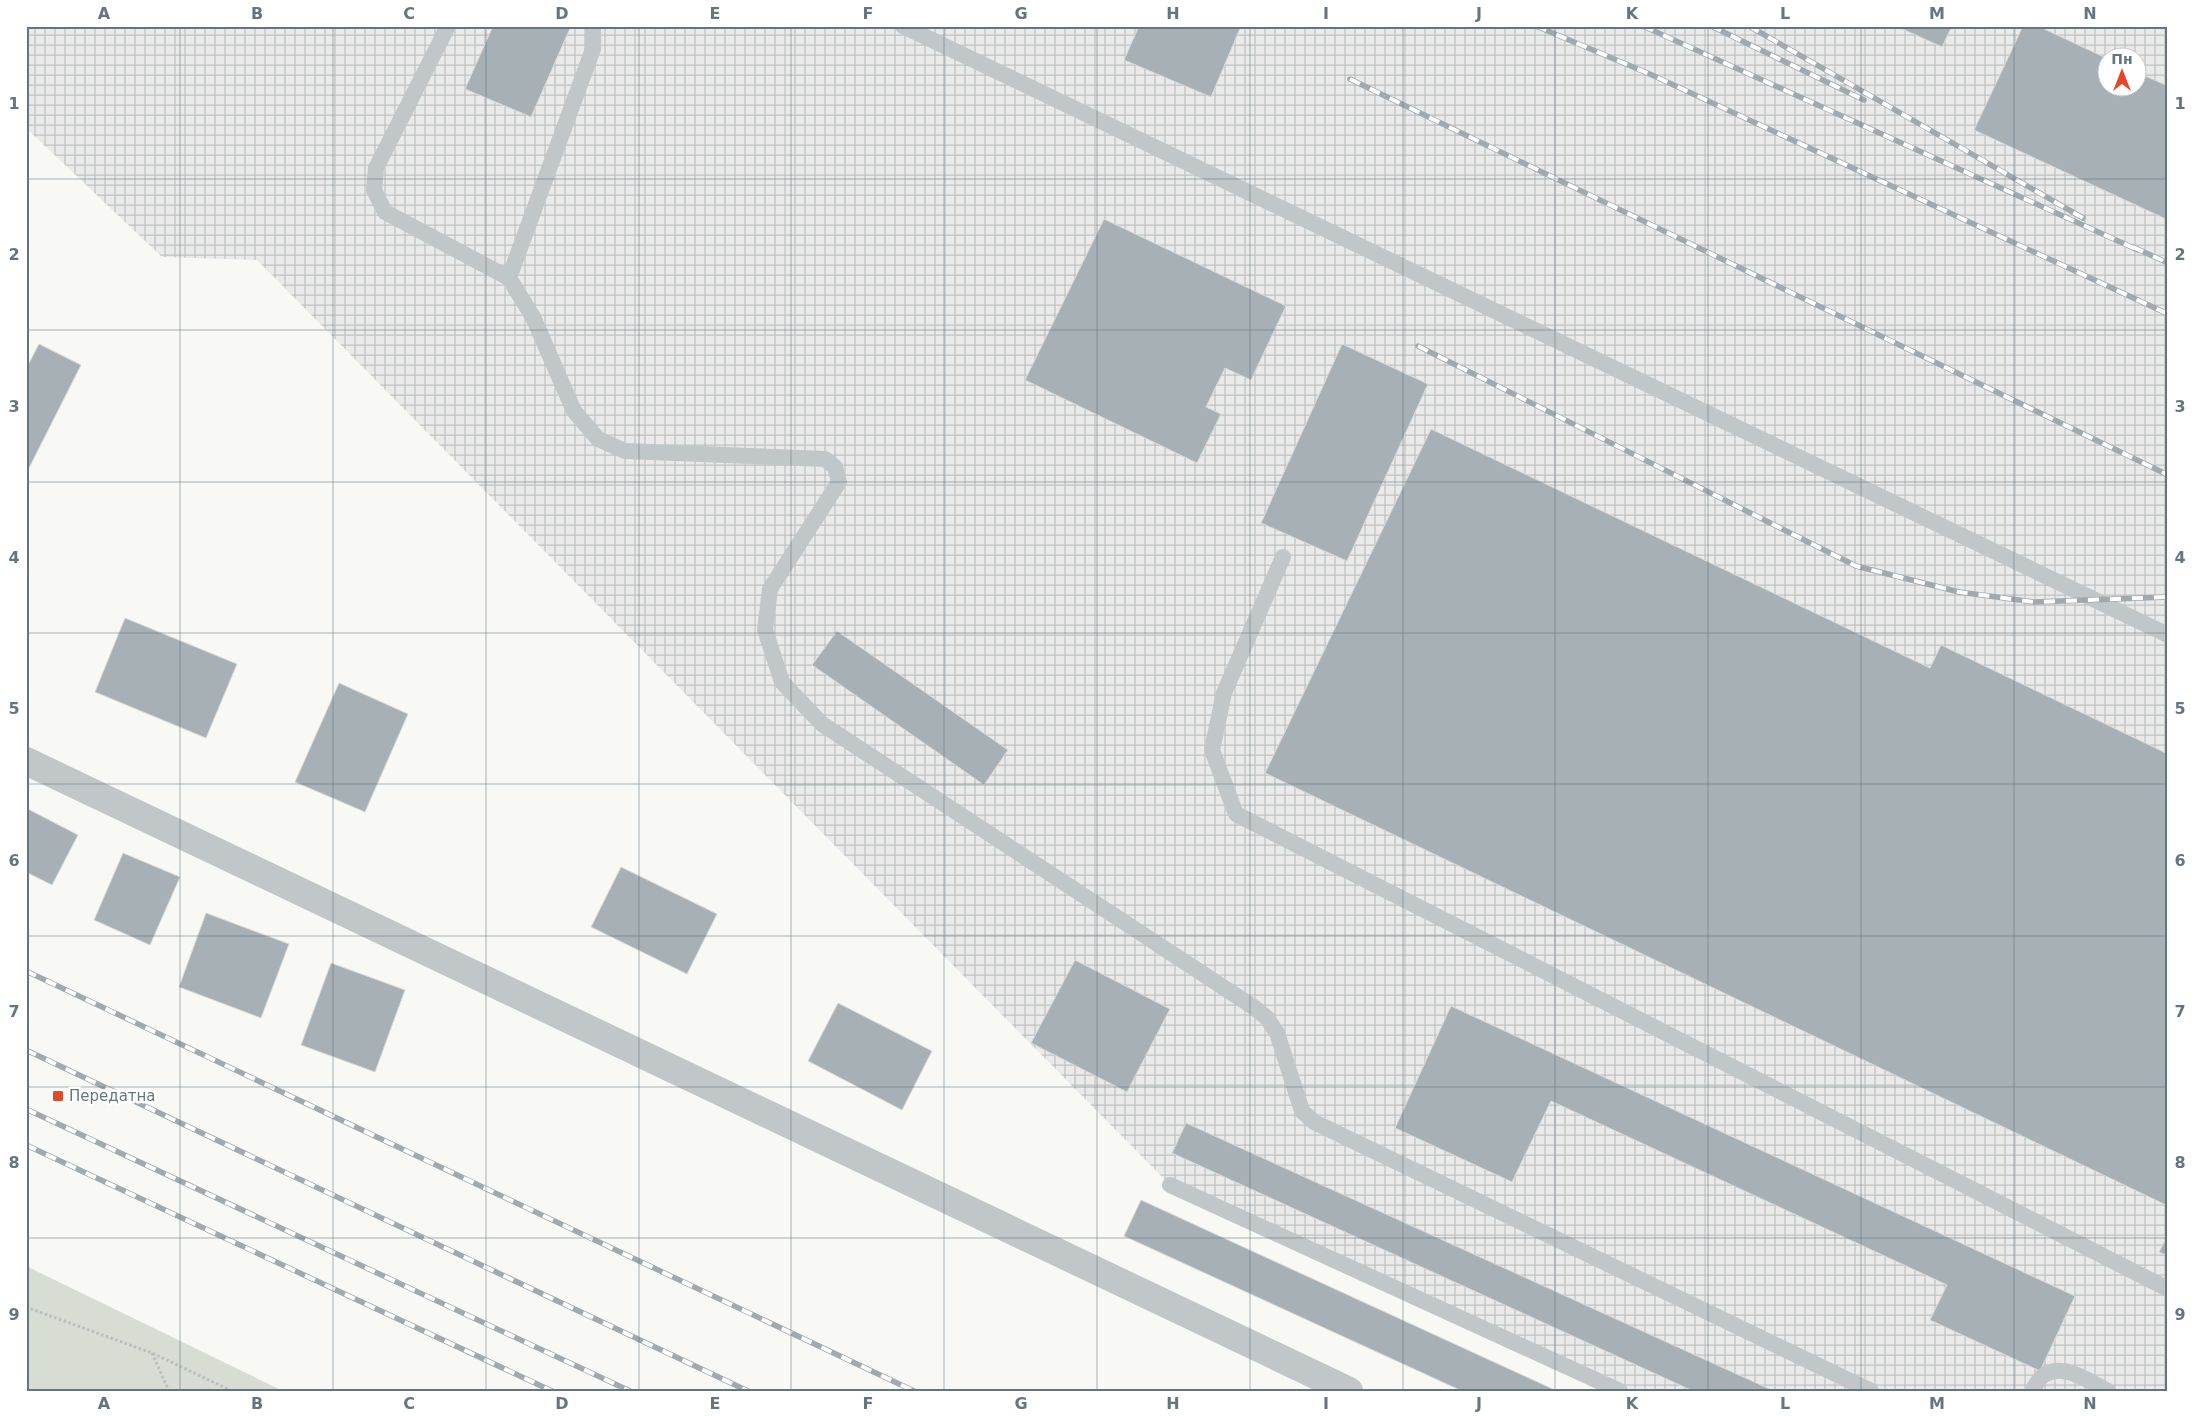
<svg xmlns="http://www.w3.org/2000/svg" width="2194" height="1417" font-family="'DejaVu Sans',sans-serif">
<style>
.industrial{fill:url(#industrial-grid);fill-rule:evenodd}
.grass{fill:#d8ddd4}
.building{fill:#a6b0b5;stroke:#dadad8}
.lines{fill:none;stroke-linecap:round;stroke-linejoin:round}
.path{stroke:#b9bdc0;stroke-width:3;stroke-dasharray:2.5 2.5;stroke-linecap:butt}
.service{stroke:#c1c6c9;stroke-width:16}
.minor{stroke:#c1c6c9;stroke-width:28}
.rail-casing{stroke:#a0a9ad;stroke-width:5.5}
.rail{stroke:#fff;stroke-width:4;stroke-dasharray:11;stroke-linecap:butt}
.grid{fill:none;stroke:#637680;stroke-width:1;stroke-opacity:0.55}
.poi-dot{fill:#e3482a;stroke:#fff;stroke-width:2}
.labels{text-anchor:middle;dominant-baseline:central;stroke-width:5;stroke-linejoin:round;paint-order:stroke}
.poi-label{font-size:15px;fill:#637680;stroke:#fff;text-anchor:start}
.neatline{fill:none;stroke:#637680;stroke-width:2}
.grid-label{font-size:16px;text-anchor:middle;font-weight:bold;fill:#637680}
</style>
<defs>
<pattern id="industrial-grid" width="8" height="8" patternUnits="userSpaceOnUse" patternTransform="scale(1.25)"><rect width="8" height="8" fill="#e9eae9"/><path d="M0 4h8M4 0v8" fill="none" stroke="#c0c2c2"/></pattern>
</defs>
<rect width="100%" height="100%" fill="#f8f8f5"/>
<path class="industrial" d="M26,26h2142v1365h-553l-445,-206 -913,-925 -95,-3 -136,-129zM2106,58h30v30h-30z"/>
<path class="grass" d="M26,1266l257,125h-257z"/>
<path class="building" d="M493,26h78l-40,91 -66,-28z
M1139,26h102l-30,71 -87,-37z
M1896,26h56l-10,21z
M2023,26h15l68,32v30h30v-16l32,14v134l-194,-90z
M1104,219l182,87 -35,74 -26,-12 -19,39 15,7 -24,49 -172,-83z
M39,344l42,21 -55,109v-105z
M1342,344l86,40 -81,177 -86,-38z
M1431,429l499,239 11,-23 227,109v452l-903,-433z
M125,618l112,46 -31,74 -111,-46z
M837,631l171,119 -24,35 -172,-120z
M339,683l69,31 -43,98 -70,-30z
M26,808l52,27 -26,50 -26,-13z
M123,853l57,24 -30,68 -56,-25z
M621,867l96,47 -30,60 -96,-47z
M206,913l83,31 -28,74 -82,-31z
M1075,960l95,49 -43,83 -96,-49z
M331,963l74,27 -30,82 -74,-27z
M838,1003l94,48 -30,59 -94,-49z
M1451,1006l624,290 -35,75 -110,-51 17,-35 -396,-184 -39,81 -117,-54z
M1186,1123l588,268h-81l-521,-238z
M1141,1200l416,191h-95l-338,-155z
M2168,1235v21l-9,-4z"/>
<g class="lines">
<path class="path" d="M26,1307l126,46 80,38
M152,1353l17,38"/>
<path class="service" d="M448,26l-72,142 -2,22 11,22 124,66 24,39 41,94 24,28 27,12 200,8 10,8 4,15 -69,107 -5,41 17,52 40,42 433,284 12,10 10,15 25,78 12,11 557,269
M903,26l1265,609
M509,278l84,-229v-23
M1283,557l-59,136 -12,57 24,64 932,475
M1170,1185l450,206
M2032,1391c3,-5 7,-13 12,-16 20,-13 46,7 64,16"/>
<path class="minor" d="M26,761l1323,630"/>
<defs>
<path id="rail" d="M1536,26l116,49 516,239
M1643,26l495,224
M1711,26l153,74
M1749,26l334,192
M1350,79l818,396
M2133,247l35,16
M1418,346l438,220 103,26 75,10 134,-5
M26,971l888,420
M26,1050l722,341
M26,1109l604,282
M26,1145l526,246"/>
</defs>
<use href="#rail" class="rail-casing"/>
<use href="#rail" class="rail"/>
</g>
<path class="grid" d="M180,26v1365M333,26v1365M486,26v1365M639,26v1365M791,26v1365M944,26v1365M1097,26v1365M1250,26v1365M1403,26v1365M1555,26v1365M1708,26v1365M1861,26v1365M2014,26v1365M26,179h2142M26,330h2142M26,482h2142M26,633h2142M26,784h2142M26,936h2142M26,1087h2142M26,1238h2142"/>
<rect class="poi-dot" x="52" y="1090" width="12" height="12" rx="2.5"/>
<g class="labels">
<g class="poi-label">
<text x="69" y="1096">Передатна</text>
</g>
</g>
<rect width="2194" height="1417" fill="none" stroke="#ffffff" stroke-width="55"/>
<g transform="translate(2122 72)"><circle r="24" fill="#ffffff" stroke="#c1c8cc"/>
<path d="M0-4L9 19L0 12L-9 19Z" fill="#e3482a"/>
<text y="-8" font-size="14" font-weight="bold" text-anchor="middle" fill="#637680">Пн</text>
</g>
<rect x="28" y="28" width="2138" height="1362" class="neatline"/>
<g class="grid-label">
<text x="104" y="19">A</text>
<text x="257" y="19">B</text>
<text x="409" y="19">C</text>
<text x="562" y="19">D</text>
<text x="715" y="19">E</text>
<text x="868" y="19">F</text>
<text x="1021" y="19">G</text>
<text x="1173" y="19">H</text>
<text x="1326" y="19">I</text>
<text x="1479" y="19">J</text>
<text x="1632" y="19">K</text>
<text x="1785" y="19">L</text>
<text x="1937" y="19">M</text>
<text x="2090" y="19">N</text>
<text x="14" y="109">1</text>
<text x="2180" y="109">1</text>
<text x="14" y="260">2</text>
<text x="2180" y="260">2</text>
<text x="14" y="412">3</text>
<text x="2180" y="412">3</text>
<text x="14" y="563">4</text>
<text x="2180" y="563">4</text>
<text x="14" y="714">5</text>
<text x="2180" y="714">5</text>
<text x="14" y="866">6</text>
<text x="2180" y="866">6</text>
<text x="14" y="1017">7</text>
<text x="2180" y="1017">7</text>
<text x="14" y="1168">8</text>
<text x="2180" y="1168">8</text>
<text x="14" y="1320">9</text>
<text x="2180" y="1320">9</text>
<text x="104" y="1409">A</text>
<text x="257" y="1409">B</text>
<text x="409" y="1409">C</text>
<text x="562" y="1409">D</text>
<text x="715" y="1409">E</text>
<text x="868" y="1409">F</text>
<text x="1021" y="1409">G</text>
<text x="1173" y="1409">H</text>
<text x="1326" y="1409">I</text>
<text x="1479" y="1409">J</text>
<text x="1632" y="1409">K</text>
<text x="1785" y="1409">L</text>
<text x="1937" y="1409">M</text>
<text x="2090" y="1409">N</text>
</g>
</svg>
